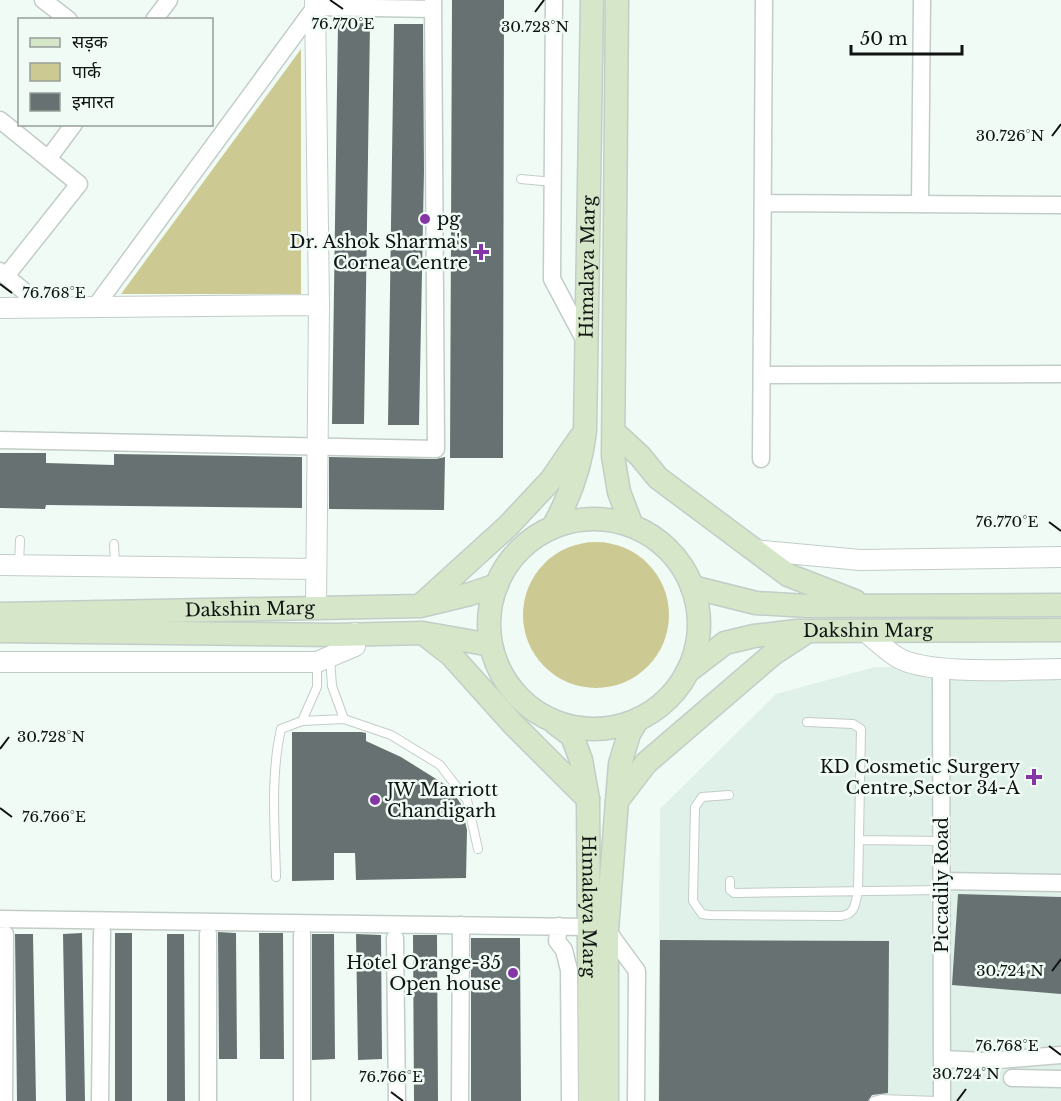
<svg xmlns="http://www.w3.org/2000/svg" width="1061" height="1101" font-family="'Libre Baskerville','Noto Sans Devanagari',serif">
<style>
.built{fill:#dff1e8}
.green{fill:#cdc993}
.building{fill:#677171}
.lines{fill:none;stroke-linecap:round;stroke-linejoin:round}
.service-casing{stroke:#c3cdc8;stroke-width:10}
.minor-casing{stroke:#c3cdc8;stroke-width:19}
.tertiary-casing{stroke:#c3cdc8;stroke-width:22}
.secondary-casing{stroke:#c3cdc8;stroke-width:25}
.service{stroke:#fff;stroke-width:8}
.minor{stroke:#fff;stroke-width:16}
.tertiary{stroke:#fff;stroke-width:20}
.secondary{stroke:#d5e6c9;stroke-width:22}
.ticks{fill:none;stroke:#0f1311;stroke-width:2}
.poi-dot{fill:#8535a5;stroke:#f1fbf6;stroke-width:2}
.labels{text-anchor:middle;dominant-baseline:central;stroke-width:5;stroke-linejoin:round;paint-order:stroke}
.poi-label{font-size:18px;fill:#0f1311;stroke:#f1fbf6;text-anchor:end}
.street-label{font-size:18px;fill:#0f1311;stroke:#f1fbf6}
.ticks-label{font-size:15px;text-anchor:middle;fill:#0f1311;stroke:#f1fbf6;stroke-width:5;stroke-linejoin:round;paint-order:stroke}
</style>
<rect width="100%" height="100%" fill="#f1fbf6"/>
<path class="built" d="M1061,666v435h-403l2,-292 116,-115 99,-27z"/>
<path class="green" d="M301,49v245h-180z
M523 615a73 73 0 1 1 146 0a73 73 0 1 1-146 0Z"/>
<path class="building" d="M452,0h52l-1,458h-53z
M338,23h32l-6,401h-32z
M394,24h29l1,147 -5,254h-31z
M0,453h46v10l68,2v-11l188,3v51l-256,-3 -1,4 -45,-1z
M329,457l107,2 9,-2 -1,53 -115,-1z
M292,732h69l5,1v8l35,16 48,30 12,17 6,26 -1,48 -110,2 -1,-27h-21v27l-42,1z
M958,894l103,3v97l-109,-9z
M218,932l18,1 1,126h-18z
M82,933l3,168h-19l-3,-167z
M115,933h17v168h-17z
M259,933h24l1,126h-24z
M15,934h18l3,167h-19z
M167,934h17l1,167h-18z
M312,934h22l1,125 -23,1z
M356,934l25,1 1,124 -24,1z
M413,935h24l1,166h-24z
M471,938h49l1,163h-50z
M660,940l229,1 -1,152 -16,2 -4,6h-209z"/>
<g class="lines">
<defs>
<path id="service" d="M521,179l32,3
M114,544l1,22
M19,565l1,-25
M330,658l2,28 12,33
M302,721l15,-34v-24
M729,795l-27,2 -7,10 -2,94 9,13 7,1 131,1c15,-1 15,-11 18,-25l3,-162 -8,-5 -46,-2
M859,840l82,1
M276,877c-1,-48 -6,-100 5,-148l21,-8 42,-2 47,16 49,30 27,35 11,49
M730,881v9l4,3 208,-3
M874,1101l7,-2 56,2"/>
<path id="minor" d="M43,0l26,20
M554,0l-2,279 33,62
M154,20l15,-20
M0,120l79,64 -73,92
M48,159l26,-35
M763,203l298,2
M920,204l2,-204
M0,271l44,37
M95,307l220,-300 118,2
M762,375l299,-1
M0,440l436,9 -3,-449
M761,459l3,-459
M941,669l1,432
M942,881l119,2
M0,919l588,8
M559,926l-2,15 7,9 5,20 1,131
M607,930l30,41 -1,130
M208,934v167
M395,938l2,163
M942,1059l44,2 75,-6
M1012,1078l49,1
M4,1101l1,-167
M100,1101l2,-169
M302,1101v-166
M460,1101l1,-176"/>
<path id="tertiary" d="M315,0l4,305 -3,303
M0,308l319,-3
M754,550l106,10 201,-3
M0,565l316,4
M865,631c10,9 21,19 32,26 30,19 126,12 164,12
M0,662h317l38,-16v-13"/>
<g id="secondary">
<path d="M617,0l-4,456 6,36 13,34"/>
<path d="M614,432l26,24 18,22 130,97 67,26"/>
<circle cx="594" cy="624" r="105"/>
<path id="s1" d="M553,527c17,-30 28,-61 32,-96l7,-431"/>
<path d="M692,587l64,16 51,3 254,-1"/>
<path d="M421,605l87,-79 43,-46 29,-42"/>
<path id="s2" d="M0,614l420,-8 50,-12 27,-9"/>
<path d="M0,631l336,4 87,-2 68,12"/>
<path d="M424,634l27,21 61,68 76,76"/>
<path id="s3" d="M687,672l38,-29 29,-7 43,-5 264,-1"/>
<path id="s4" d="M555,723l17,13 9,24 7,39 2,302"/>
<path d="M617,801l29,-38 127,-109 32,-21"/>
<path d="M607,1101v-171l10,-129 3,-37 9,-30 8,-14"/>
</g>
</defs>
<use href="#service" class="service-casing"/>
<use href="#minor" class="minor-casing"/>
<use href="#tertiary" class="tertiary-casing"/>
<use href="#secondary" class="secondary-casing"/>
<use href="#service" class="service"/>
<use href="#minor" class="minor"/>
<use href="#tertiary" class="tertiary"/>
<use href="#secondary" class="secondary"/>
</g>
<path class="ticks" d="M330,0l13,9M535,12l9,-12M1052,136l9,-12M0,284l12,9M1049,522l12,9M0,749l9,-12M0,808l12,9M1052,971l9,-12M1049,1046l12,9M391,1092l12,9M957,1101l9,-12"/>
<g class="poi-dot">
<circle cx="425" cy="219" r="6"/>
<path d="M478 243h6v6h6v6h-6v6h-6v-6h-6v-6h6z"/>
<path d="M1031 768h6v6h6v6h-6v6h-6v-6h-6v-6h6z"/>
<circle cx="375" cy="800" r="6"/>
<circle cx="513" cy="973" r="6"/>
</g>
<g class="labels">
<g class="poi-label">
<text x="437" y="219" text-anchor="start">pg</text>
<text x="468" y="242">Dr. Ashok Sharma's<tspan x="468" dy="21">Cornea Centre</tspan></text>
<text x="1020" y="767">KD Cosmetic Surgery<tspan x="1020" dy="21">Centre,Sector 34-A</tspan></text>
<text x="387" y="790" text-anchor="start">JW Marriott<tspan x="387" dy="21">Chandigarh</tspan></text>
<text x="501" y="963">Hotel Orange-35<tspan x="501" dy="21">Open house</tspan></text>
</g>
<g class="street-label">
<text stroke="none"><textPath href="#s1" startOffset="266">Himalaya Marg</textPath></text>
<text stroke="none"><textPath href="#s2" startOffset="250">Dakshin Marg</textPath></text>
<text stroke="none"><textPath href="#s3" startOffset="192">Dakshin Marg</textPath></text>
<text transform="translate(942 885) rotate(-90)">Piccadily Road</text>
<text stroke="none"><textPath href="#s4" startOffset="194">Himalaya Marg</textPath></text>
</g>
</g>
<g class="ticks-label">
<text x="343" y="29">76.770°E</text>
<text x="535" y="32">30.728°N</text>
<text x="1010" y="141">30.726°N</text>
<text x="54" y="298">76.768°E</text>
<text x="1007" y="527">76.770°E</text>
<text x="51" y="742">30.728°N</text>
<text x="54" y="822">76.766°E</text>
<text x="1010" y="976">30.724°N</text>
<text x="1007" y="1051">76.768°E</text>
<text x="966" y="1079">30.724°N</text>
<text x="391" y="1082">76.766°E</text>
</g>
<rect x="18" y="18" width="195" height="108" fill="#f1fbf6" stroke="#979e9a" stroke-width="1.5"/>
<rect x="30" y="38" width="30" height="9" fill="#d5e6c9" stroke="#979e9a" stroke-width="1.5"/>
<text x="72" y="48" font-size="18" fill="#0f1311">सड़क</text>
<rect x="30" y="63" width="30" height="18" fill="#cdc993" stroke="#979e9a" stroke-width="1.5"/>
<text x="72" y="78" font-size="18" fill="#0f1311">पार्क</text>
<rect x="30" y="93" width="30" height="18" fill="#677171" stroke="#979e9a" stroke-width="1.5"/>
<text x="72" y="108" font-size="18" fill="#0f1311">इमारत</text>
<path d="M851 45v9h111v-9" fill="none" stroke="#0f1311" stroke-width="3"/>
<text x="860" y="45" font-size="18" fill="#0f1311" stroke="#f1fbf6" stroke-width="4.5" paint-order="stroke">50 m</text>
</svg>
